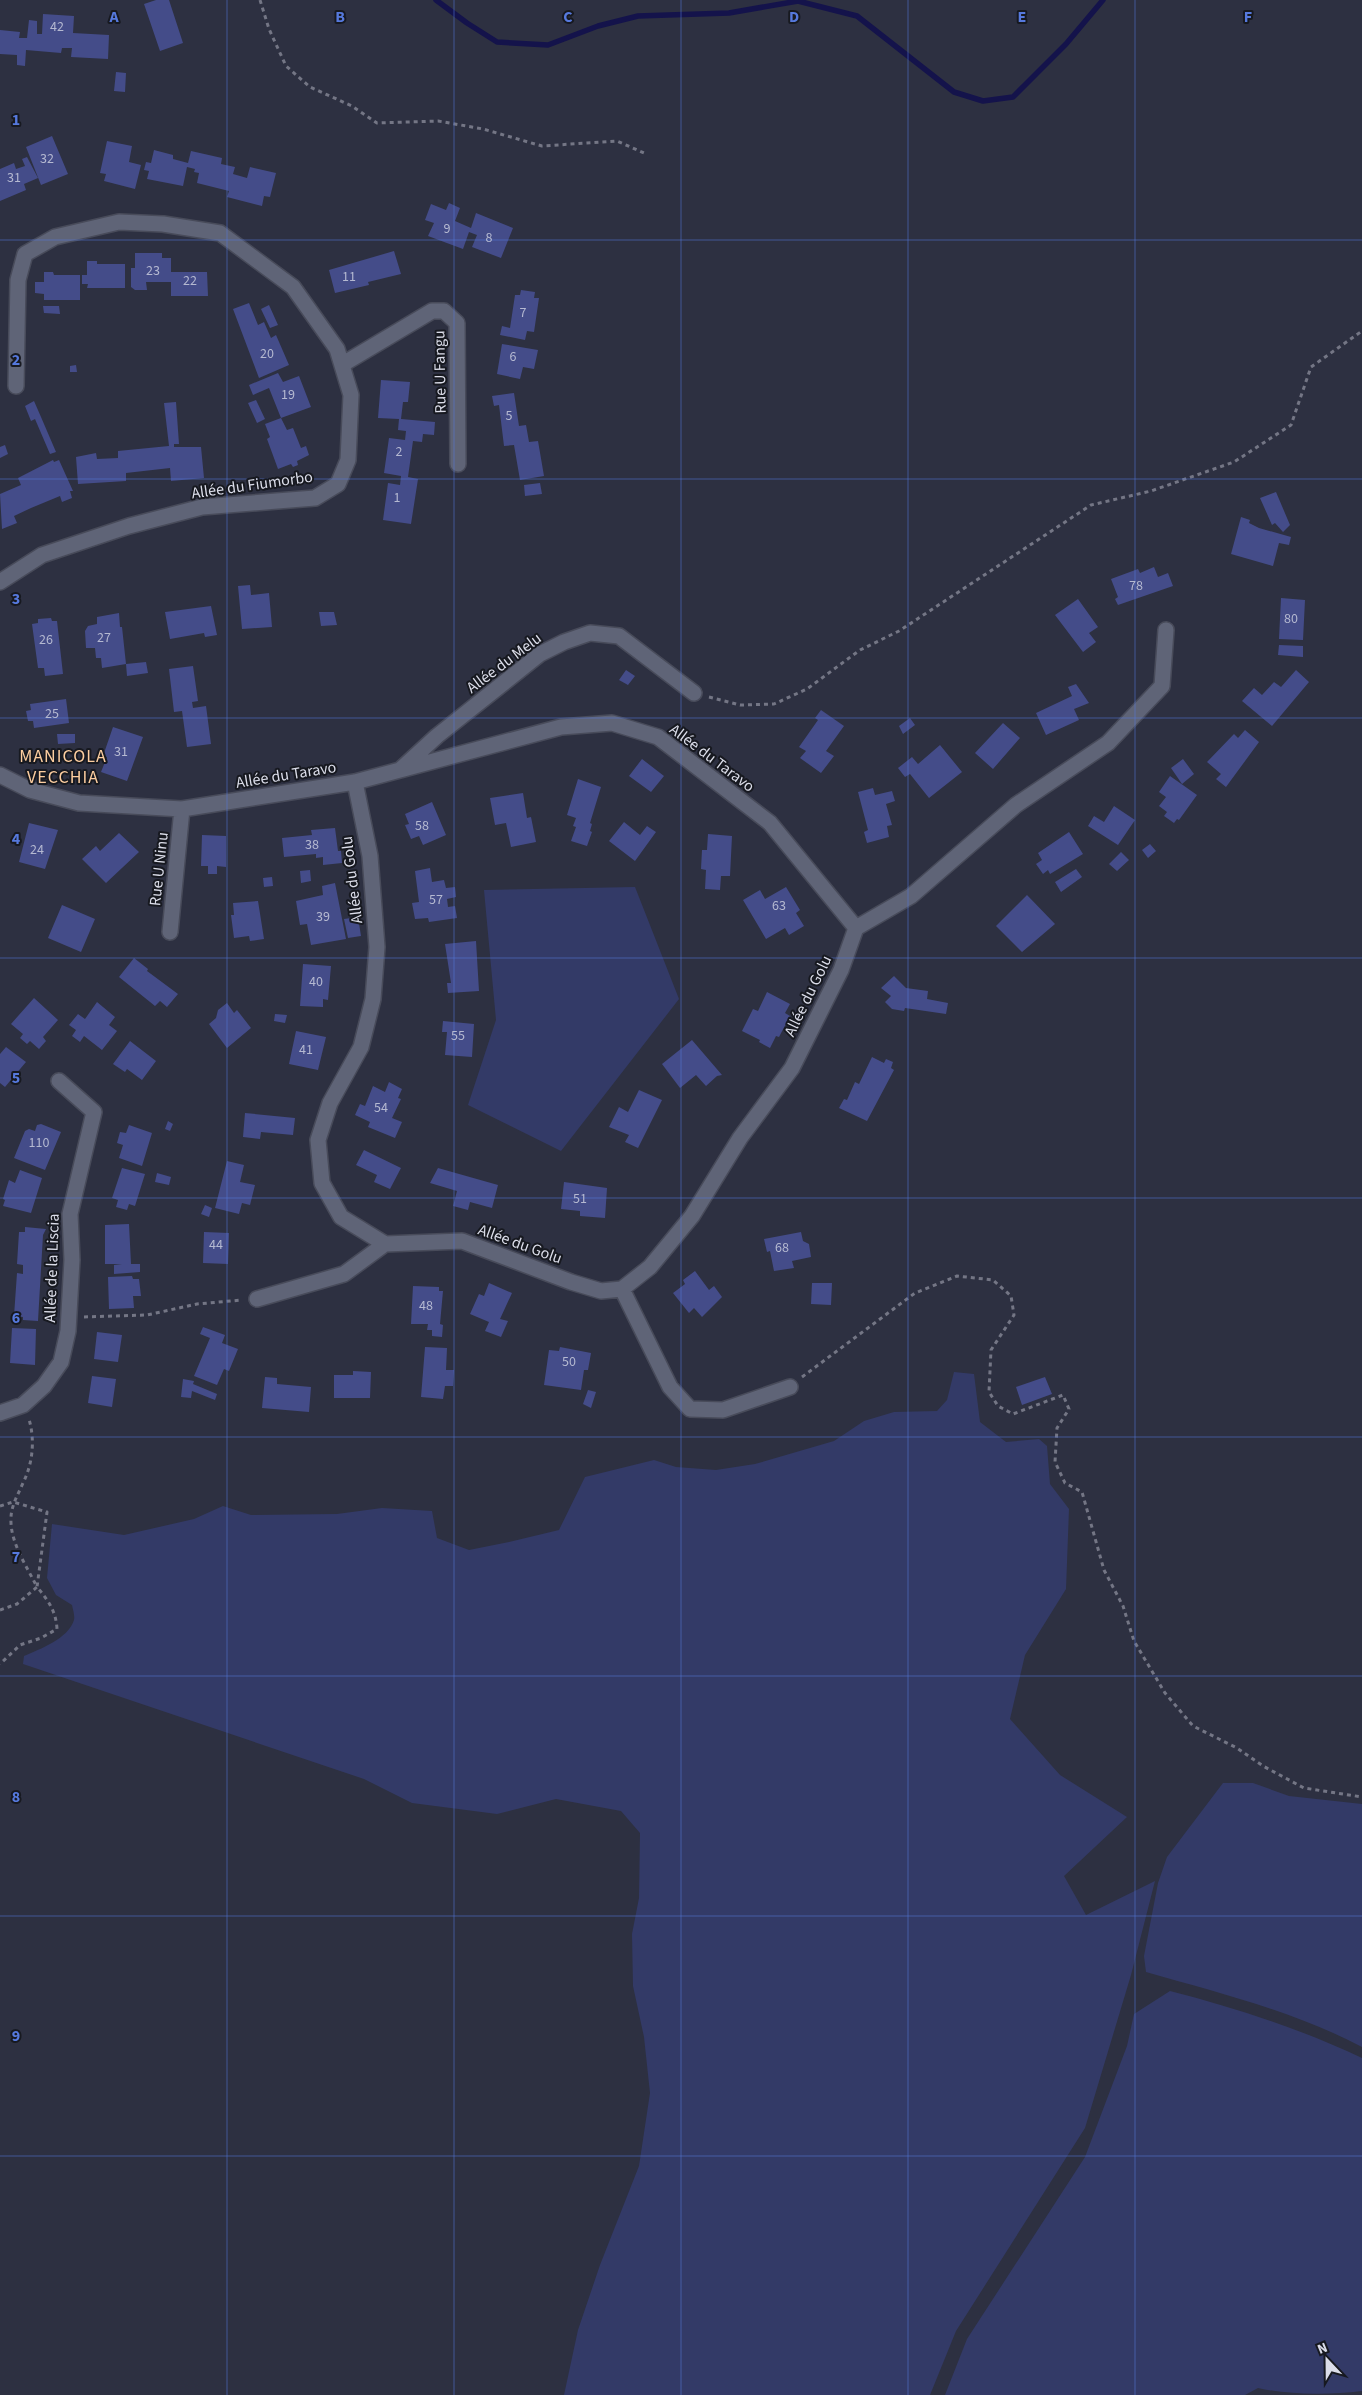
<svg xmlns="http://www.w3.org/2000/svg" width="1362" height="2395" font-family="'Source Sans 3',sans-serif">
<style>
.green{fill:#333a67}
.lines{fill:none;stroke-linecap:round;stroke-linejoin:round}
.stream{stroke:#14134b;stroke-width:5.5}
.building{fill:#444c89}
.minor-casing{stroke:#484b5a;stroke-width:18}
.path{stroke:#747685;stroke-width:3;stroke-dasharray:4 4;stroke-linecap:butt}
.minor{stroke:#5f6477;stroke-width:15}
.grid{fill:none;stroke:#5679dd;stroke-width:1;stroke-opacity:0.55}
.labels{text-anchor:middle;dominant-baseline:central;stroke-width:4;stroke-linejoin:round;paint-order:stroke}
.number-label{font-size:14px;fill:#b5b9d1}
.street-label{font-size:16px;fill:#dbdde9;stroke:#171920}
.neighbourhood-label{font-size:18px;letter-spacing:1px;fill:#fdcea0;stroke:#171920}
.grid-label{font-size:16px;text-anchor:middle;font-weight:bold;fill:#5679dd;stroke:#171920;stroke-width:4;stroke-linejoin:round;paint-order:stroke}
</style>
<rect width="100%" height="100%" fill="#2d3041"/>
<path class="green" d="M635,887l44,112 -118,152 -93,-46 28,-85 -12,-130z
M954,1372l20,2 6,48 26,20 33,-3 8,7 3,38 19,25 -3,80 -41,66 -15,64 50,56 67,42 -63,59 22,39 69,-34 -24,94 -46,153 -129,203 -26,64h-366l14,-65 22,-65 39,-99 11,-73 -6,-56 -11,-51 -1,-52 7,-36 1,-65 -19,-22 -65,-12 -59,15 -85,-11 -48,-24 -341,-115 1,-8c16,-7 44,-17 50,-36 1,-4 -1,-10 -2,-15l-16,-10 -9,-17 5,-54 72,11 70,-16 29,-13 28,9 86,-1 45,-6 50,3 5,27 32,12 40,-8 50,-12 26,-53 69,-17 22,7 40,3 39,-6 79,-23 30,-20 30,-9 43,-1 10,-11z
M1223,1783h30l36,13 73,8v243c-68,-36 -143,-54 -216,-75l-2,-16 14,-73 9,-26z
M1170,1991c66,17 131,38 192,67v333c-33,4 -74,4 -104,-3l-13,7h-300l22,-56 118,-182 42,-111 7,-32z"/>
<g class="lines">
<path class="stream" d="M436,0l31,23 30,19 51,3 50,-19 40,-10 91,-3 69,-12 59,15 97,76 29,9 30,-4 53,-53 37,-44"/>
</g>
<path class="building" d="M156,0h13l14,43 -23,8 -16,-47z
M43,14l31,2 -1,17 36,2 -1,24 -37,-2 1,-9h-10l-1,5 -35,-3 -1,16 -8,-1v-10l-17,-1v-24l20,2 -1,6h8l2,-18 8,1v13h5z
M116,72l10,1 -1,19 -11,-1z
M52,136l16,38 -27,11 -15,-38z
M107,141l25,5 -3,16 12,3 -6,24 -31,-8 2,-7 -6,-1z
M154,150l19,5v4l15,4 3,-12 31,7 -1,6 14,3 -2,7 14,4 3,-11 26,6 -6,24 -6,-1 -2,10 -35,-9 2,-6 -32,-8 2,-10 -5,-1 1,-3 -8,-2 -4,19 -36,-7 2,-8 -5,-1 2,-8 5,1z
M27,157l11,21 -14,6 2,6 -26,11v-32l14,-6 2,6 9,-3 -3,-7z
M449,203l11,5 -5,13 16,7 5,-15 37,15 -12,30 -29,-11 5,-12 -8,-3 -6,17 -35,-13 6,-13 -9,-3 6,-16 15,6z
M394,251l7,23 -33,8 1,3 -34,8 -6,-23z
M135,253h27v5h9v14h36l1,24h-37v-14h-25l1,8h-12l-4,-3v-19h4z
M87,261h10v3h28v24h-38l1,-4h-6v-9h5z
M44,272h9l1,3h26v25h-36v-6l-9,-1v-11h9z
M521,290l14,2 -1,6h5l-5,34 -7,-1 -2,9 -25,-5 2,-9 8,2 5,-33h5z
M249,303l9,22 6,-3 7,16 5,-3 13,30 -30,13 -26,-69z
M269,305l9,20 -8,3 -9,-19z
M43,306h16l1,8 -16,-1z
M502,344l36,6 -4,19 -11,-2 -3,12 -23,-5z
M76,365l1,7h-7v-6z
M278,373l5,9 16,-6 12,31 -30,11 -12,-30 -16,7 -4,-10z
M381,380l29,2 -2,20h-5l-2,17 34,3 -1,13 -11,-1 -1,8 -9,-1 -5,36 10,2 -7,45 -28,-4 5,-37 12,2 1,-9 -17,-3 5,-35 16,2 1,-9 -8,-1 1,-11 -21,-1z
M514,393l5,33 7,-1 3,17 9,-1 6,35 -24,4 -6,-35 -10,1 -5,-41 -5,1 -2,-10z
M256,400l9,19 -8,4 -9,-20z
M34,401l7,16 15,35 -6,2 -15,-35 -4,2 -6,-15z
M176,402l3,42h-5v3h27l3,31 -33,3 -1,-13 -44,5v8l-48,3 -2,-27 20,-4 1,6 21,-1v-7l51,-5 -5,-43z
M281,418l6,12 6,-2 8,20 5,-2 3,9 -12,6 1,4 -5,2 -2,-3 -13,5 -11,-30 3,-2 -5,-13z
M5,445l3,9 -8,4v-11z
M53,460l1,2 5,-2 14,31h-3l2,7 -10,4 -2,-6 -29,12 -17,8 3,7 -15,6 -2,-35 21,-9 -3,-7z
M540,483l2,11 -17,2 -1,-11z
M1276,492l14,33 -7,7 -8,-9 -3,2 -12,-27z
M1241,517l9,3 -1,3 10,5 32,9 -2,8 -10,-2 -6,23 -42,-12z
M1154,567l4,10 10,-4 5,13 -55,19 -3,-6 3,-2 -7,-18 27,-10 2,4z
M250,585l1,10 18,-2 3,34 -30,2 -4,-43z
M1281,598l24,2 -2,40 -24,-1z
M1078,599l20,28 -9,6 7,9 -13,10 -28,-37z
M211,606l6,29 -12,2 -1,-4 -34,6 -5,-27z
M319,612h15l3,13 -16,1z
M119,613l1,14h2l4,37 20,-2 2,11 -21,3 -1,-12 -24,4 -1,-10h-5l-1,-10h-9l-1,-17 3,-5 9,-2v-7z
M51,618l1,3h5l6,53 -18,2 -1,-8h-6l-6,-44 6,-1v-4z
M1279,645l24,1v11l-25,-2z
M193,666l5,35 -6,1 1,6 13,-2 5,38 -24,3 -5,-36 -8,1 -5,-43z
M626,670l9,6 -7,9 -9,-5z
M1296,670l13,12 -37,44 -30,-25 12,-13 8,7 12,-13 7,5z
M1076,684l13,19 -15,6 5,11 -33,15 -10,-22 36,-17 -4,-9z
M66,699l3,24 -35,5 -1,-7h-5l-2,-10 5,-1 -1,-6z
M821,710l23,16 -18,25 8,5 -13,17 -21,-15 6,-7 -7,-4 19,-27 -3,-2z
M910,718l5,7 -12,9 -4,-8z
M1003,723l17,15 -27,31 -18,-16z
M113,727l30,10 -16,44 -26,-9 6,-15 -4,-1z
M1245,730l14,12 -33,45 -10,-8 5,-5 -14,-12 27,-28 4,4z
M57,734h18v9l-17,1z
M940,745l22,27 -33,26 -19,-24 -5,3 -7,-9 14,-11 6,7z
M642,759l22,17 -13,16 -22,-16z
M1183,759l11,15 -12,10 -11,-16z
M1170,776l27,19 -18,25 -2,-1 -3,4 -10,-7 3,-4 -8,-6 7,-9 -7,-5z
M578,779l23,8 -11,36 2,1 -2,7 2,1 -5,14 -16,-5 5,-14 -3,-1 3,-8 -9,-3z
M873,788l2,7 17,-4 3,10 -9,3 6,21 -5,1 2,11 -22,6 -3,-11 4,-2 -10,-38z
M523,793l4,25 4,-1 5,25 -25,5 -5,-24 -11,2 -5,-27z
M432,802l14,33 -23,10 -4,-9 -8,3 -6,-14 4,-1 -4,-10z
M1114,806l21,14 -17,25 -30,-19 6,-10 10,6z
M624,822l16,13 7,-9 9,6 -21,29 -26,-20z
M29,823l29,7 -13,39 -26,-7z
M335,828l3,23h3l1,12 -19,2v-8l-7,1v-4l-32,3 -2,-19 30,-3 -1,-5z
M1069,832l14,22 -33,20 -2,-4 -5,4 -7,-10 6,-4 -4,-7z
M119,833l20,19 -33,31 -24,-24 14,-13 4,5z
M708,834l24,2 -2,40h-9l-1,14 -15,-1 1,-19 -5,-1 1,-19h5z
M202,835l24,1v31l-9,-1v8h-9v-8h-7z
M1150,844l6,7 -8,7 -6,-8z
M1121,852l8,8 -12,11 -8,-7z
M430,868l2,14 12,-2 2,8 9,-1 1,10 -9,2 1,8 7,-1 2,12 -28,4 -1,-4 -13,1 -3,-16 7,-1 -4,-31z
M1076,869l6,8 -21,15 -6,-10z
M310,870l1,11 -10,2 -1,-12z
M272,877l1,9 -9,1 -1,-9z
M335,883l11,56 -35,6 -4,-21 -7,1 -4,-24 27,-6 -1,-9z
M786,887l14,23 -4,3 8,13 -15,9 -4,-7 -19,11 -23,-39 17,-10 5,9z
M1027,895l28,29 -33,28 -26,-26z
M258,901l6,38 -14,2 -1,-5 -15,2 -3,-23h3l-1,-12z
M62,905l33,14 -14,33 -33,-14z
M358,917l3,19 -13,2 -4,-19z
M476,941l3,50 -31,2 -1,-10h4l-6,-39z
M134,958l14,11 -1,2 31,23 -11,13 -7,-6 -5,5 -36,-29z
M303,964l28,2 -3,34 -5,-1v8l-23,-1z
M894,976l12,12 22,3 -1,8 21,4 -2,11 -41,-6 -1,3 -12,-2 -7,-7 6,-6 -10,-8z
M767,992l23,12 -5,9 5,3 -11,21 -3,-1 -6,12 -11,-6 1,-2 -18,-9 11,-22 5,2z
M34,998l24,22 -15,17 3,4 -7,8 -9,-8 -3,3 -7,-6 3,-4 -12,-10z
M97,1002l18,15 -6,8 8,6 -15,19 -18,-14 -4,6 -8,-6 4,-6 -7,-5 9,-11 7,5z
M227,1003l7,10 3,-3 14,18 -24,20 -18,-24 7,-6 2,-8z
M275,1014l12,1 -2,8 -11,-2z
M443,1021l31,3 -2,33 -27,-2 2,-23h-5z
M296,1031l30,6 -8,33 -29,-6z
M692,1040l30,35 -5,1 -11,10 -10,-11 -16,13 -18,-24z
M130,1041l26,20 -14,19 -15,-11 -2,3 -12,-8z
M6,1047l20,15 -11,13 4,3 -5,6 -4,-3 -5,6 -5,-4v-29z
M872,1057l12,6 2,-4 7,3 -2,6 3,2 -27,51 -28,-13 5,-9 3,1 8,-18 4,2z
M389,1082l13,7 -4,9 3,1 -9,19 10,4 -7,16 -27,-11 2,-5 -15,-7 5,-11 5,2 8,-20 12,6z
M639,1090l23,10 -24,48 -13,-6 4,-7 -20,-8 10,-20 9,5z
M245,1113l50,5 -2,17 -32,-3 -1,7 -17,-2z
M168,1121l5,3 -3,7 -5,-2z
M41,1124l20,8 -16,38 -31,-12 11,-27 4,-2 6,2 2,-6z
M129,1125l23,8 -10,33 -23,-8 4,-13 -6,-2 3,-11 6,1z
M364,1150l37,18 -11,21 -16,-7 3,-7 -21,-10z
M227,1161l17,4 -4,17 15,3 -5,20 -8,-2 -3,11 -24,-6z
M122,1168l23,6 -10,32 -6,-2 -2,6 -11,-3 2,-7 -6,-2z
M438,1168l60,17 -6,23 -22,-6 -2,8 -15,-4 4,-15 -27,-8z
M20,1170l22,8 -11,35 -28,-7 2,-6 -2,-1 6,-19 6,3z
M157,1173l14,4 -2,8 -14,-3z
M564,1182l43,6 -2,30 -25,-2v-5l-19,-2z
M205,1205l7,3 -3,9 -8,-3z
M129,1224l2,40h9v8l-26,2v-9l8,-1h-17v-39z
M25,1227l21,2 -3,6 -5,86 -15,-1v-3l-9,-1 3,-43 6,1v-9l-6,-1 2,-32h6z
M204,1232l25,1 -1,31 -25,-1z
M801,1232l2,9 6,3 2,13 -19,4 2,7 -20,3 -4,-20 -3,1 -3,-13z
M695,1271l14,19 5,-4 8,11 -20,20 -8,-9 -5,5 -16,-20 12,-9 -2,-4z
M132,1276l1,3h6l2,17h-8l1,12 -25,1 -1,-32z
M489,1283l23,10 -12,26 8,2 -7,16 -16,-6 4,-9 -19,-8 9,-20 5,2z
M812,1283h20l-1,22 -20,-1z
M413,1286l26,1v4h4l-3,33 3,1 -1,12 -10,-1v-6h-5l1,-6h-17z
M203,1327l22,8 -3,8 16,6 -9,22 -5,-2 -7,16 -23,-9 16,-38 -10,-4z
M12,1328l24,1 -1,36 -25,-2z
M97,1332l25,3 -4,27 -24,-3z
M425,1347l22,1 -1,22h8l-1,16h-8l-2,13 -22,-2z
M560,1347l31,6 -3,17h-4l-3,20 -37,-5 5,-35 10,1z
M353,1371l18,1 -1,26h-36v-23h19z
M92,1376l24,3 -4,28 -24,-4z
M265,1377l12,1v6l34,3 -2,25 -47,-4z
M1045,1377l7,17 -30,11 -6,-18z
M183,1379l11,2 -1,3 24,10 -2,6 -23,-9 -1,7 -10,-1z
M588,1390l8,2 -5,16 -8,-4z"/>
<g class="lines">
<defs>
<path id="minor" d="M343,364l89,-53h12l13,12 1,141
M0,582l42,-27 87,-29 73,-19 113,-9 23,-14 10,-24 3,-65 -14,-46 -44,-62 -73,-54 -57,-9 -44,-2 -64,15 -30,17 -7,26 -2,106
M400,770l37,-34 103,-82 24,-12 26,-9 29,3 75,57
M0,775l30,15 49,13 103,6 173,-27 206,-55 51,-4 46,14 112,86 86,105 55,-32 105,-91 92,-62 54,-57 4,-56
M355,782l15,74 7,91 -4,52 -12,48 -31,56 -12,37 4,43 19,34 44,27 77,-3 109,41 30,9 21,-2 28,-22 42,-51 48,-78 52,-70 49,-98 15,-42
M170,932l12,-123
M622,1289l48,98 20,22 33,1 67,-23
M257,1299l87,-25 41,-30
M0,1413l23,-8 21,-19 17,-24 7,-31 4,-71 -2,-46 24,-102 -35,-31"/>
</defs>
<use href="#minor" class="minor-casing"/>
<path class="path" d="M260,0l9,29 17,37 24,21 42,19 25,17 61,-2 45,8 59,17 75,-5 27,12
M709,697l31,8 34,-1 33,-15 53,-39 39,-19 192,-126 60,-14 83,-29 57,-37 20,-58 51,-36
M84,1317l63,-2 50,-11 45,-4
M802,1377l113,-84 42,-17 36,4 18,16 3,19 -23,35 -2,42 9,14 15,8 50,-19 6,14 -12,19 -2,34 10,21 17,9 22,78 19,36 11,35 31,52 28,33 44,22 26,18 41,22 58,9
M0,1506l13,-4 34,10 -10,75c11,13 19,24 20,42l-16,9 -21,7 -20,19
M0,1610l17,-6 20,-17c-10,-20 -25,-42 -26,-64 -1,-16 6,-26 12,-40 10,-20 12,-43 6,-64"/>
<use href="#minor" class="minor"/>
</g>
<path class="grid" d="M227,0v2395M454,0v2395M681,0v2395M908,0v2395M1135,0v2395M0,240h1362M0,479h1362M0,718h1362M0,958h1362M0,1198h1362M0,1437h1362M0,1676h1362M0,1916h1362M0,2156h1362"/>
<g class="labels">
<g class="number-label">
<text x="57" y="27">42</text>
<text x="47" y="159">32</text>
<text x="14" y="178">31</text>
<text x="447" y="229">9</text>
<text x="489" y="238">8</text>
<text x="153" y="271">23</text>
<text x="349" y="277">11</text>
<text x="190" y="281">22</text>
<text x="523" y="313">7</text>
<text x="267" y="354">20</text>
<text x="513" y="357">6</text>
<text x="288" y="395">19</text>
<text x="509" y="416">5</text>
<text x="399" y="452">2</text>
<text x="397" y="498">1</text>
<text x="1136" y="586">78</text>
<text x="1291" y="619">80</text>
<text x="104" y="638">27</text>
<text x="46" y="640">26</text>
<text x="52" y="714">25</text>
<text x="121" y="752">31</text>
<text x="422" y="826">58</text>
<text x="312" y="845">38</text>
<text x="37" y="850">24</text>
<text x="436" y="900">57</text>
<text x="779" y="906">63</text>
<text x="323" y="917">39</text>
<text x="316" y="982">40</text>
<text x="458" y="1036">55</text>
<text x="306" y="1050">41</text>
<text x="381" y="1108">54</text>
<text x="39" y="1143">110</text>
<text x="580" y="1199">51</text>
<text x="216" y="1245">44</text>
<text x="782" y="1248">68</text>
<text x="426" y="1306">48</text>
<text x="569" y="1362">50</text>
</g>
<g class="street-label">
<text transform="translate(440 372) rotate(-91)">Rue U Fangu</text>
<text transform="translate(252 485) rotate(-8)">Allée du Fiumorbo</text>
<text transform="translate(504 663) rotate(-37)">Allée du Melu</text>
<text transform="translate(712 758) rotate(37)">Allée du Taravo</text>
<text transform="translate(286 775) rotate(-9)">Allée du Taravo</text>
<text transform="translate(159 869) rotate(-84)">Rue U Ninu</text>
<text transform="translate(352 880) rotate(-97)">Allée du Golu</text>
<text transform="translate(808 996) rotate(-64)">Allée du Golu</text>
<text transform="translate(520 1244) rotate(20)">Allée du Golu</text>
<text transform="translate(52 1268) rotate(-88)">Allée de la Liscia</text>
</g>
<g class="neighbourhood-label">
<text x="63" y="756">MANICOLA<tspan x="63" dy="21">VECCHIA</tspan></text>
</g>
</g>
<g class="grid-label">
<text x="114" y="22">A</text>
<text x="340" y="22">B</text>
<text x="568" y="22">C</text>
<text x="794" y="22">D</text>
<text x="1022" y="22">E</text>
<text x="1248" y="22">F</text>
<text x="16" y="125">1</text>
<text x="16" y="365">2</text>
<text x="16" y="604">3</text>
<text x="16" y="844">4</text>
<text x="16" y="1083">5</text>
<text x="16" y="1323">6</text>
<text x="16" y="1562">7</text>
<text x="16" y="1802">8</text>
<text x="16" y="2041">9</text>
</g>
<g transform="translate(1327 2360) rotate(338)" stroke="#171920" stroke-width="4" paint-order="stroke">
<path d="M0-4L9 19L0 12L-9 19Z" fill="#dbdde9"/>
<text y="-8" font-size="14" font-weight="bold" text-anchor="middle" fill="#dbdde9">N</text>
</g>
</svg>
